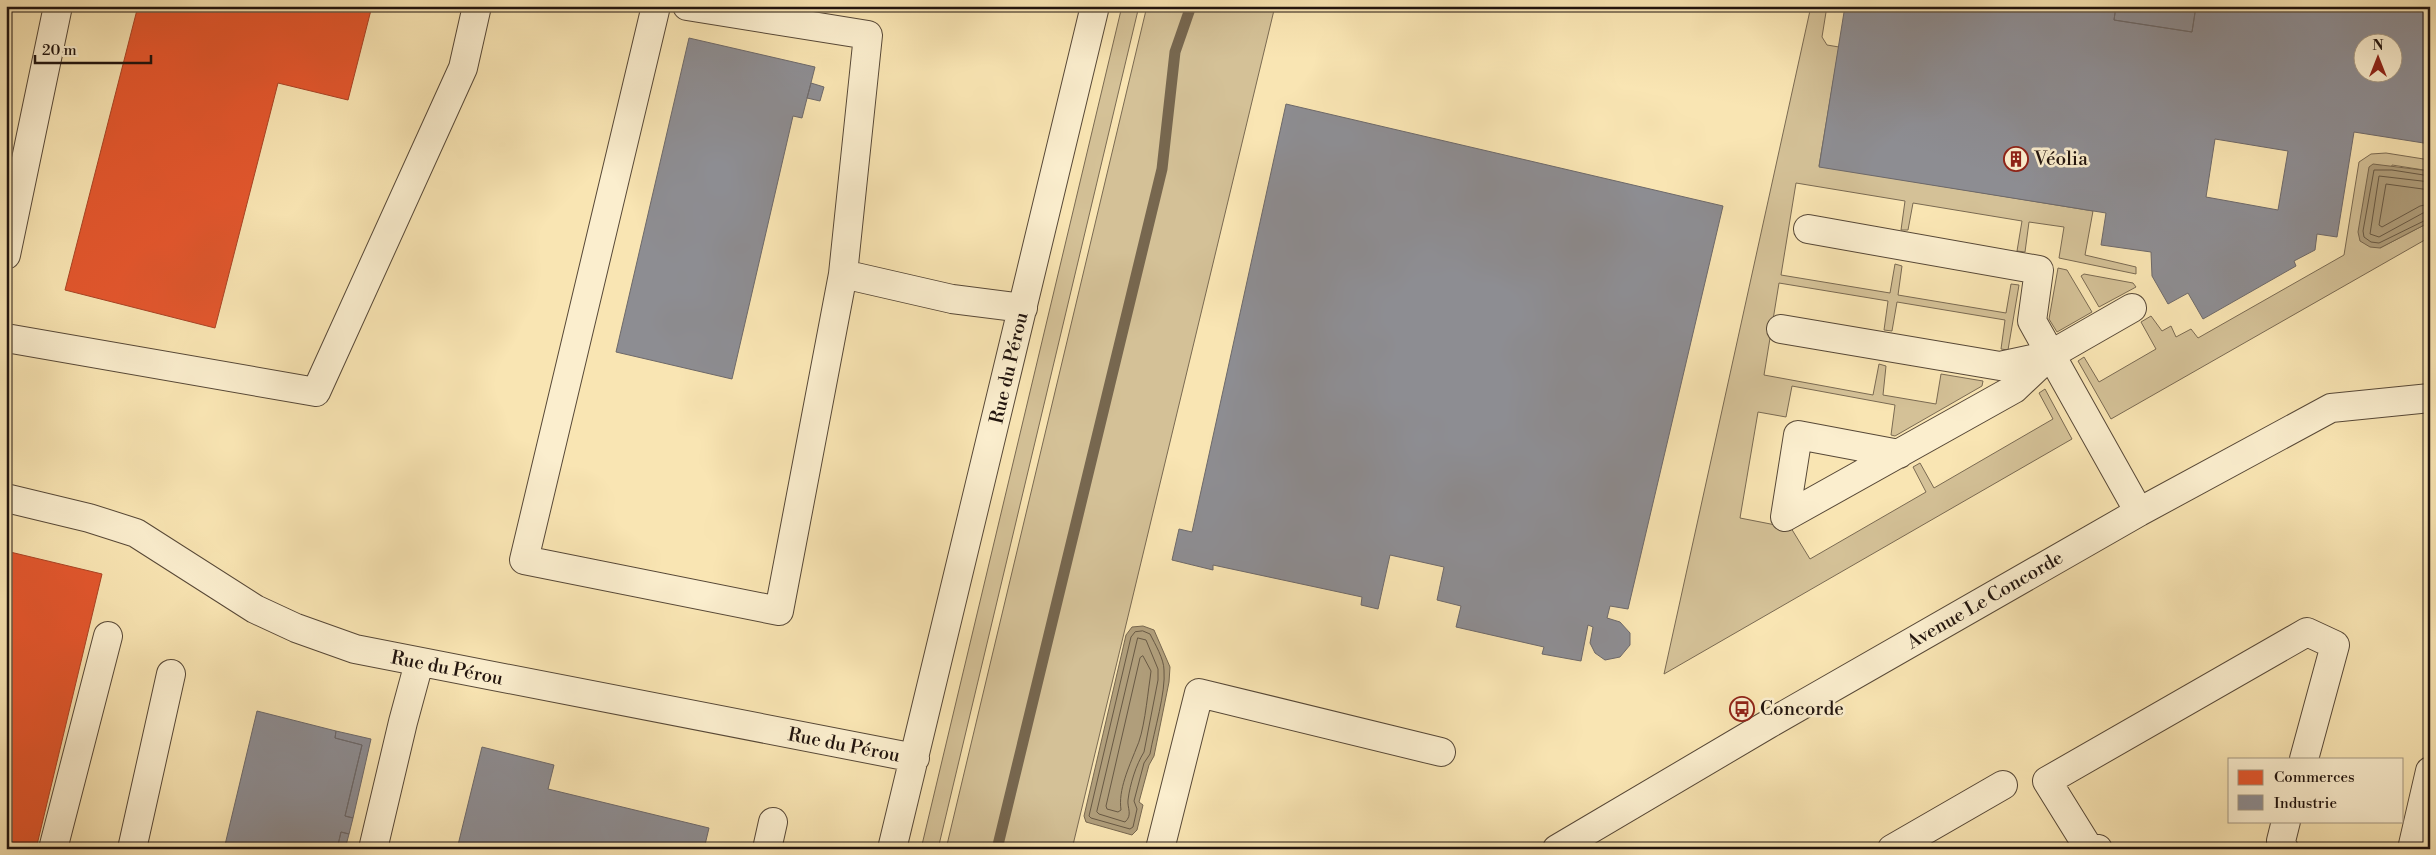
<svg xmlns="http://www.w3.org/2000/svg" width="2436" height="855" font-family="'Libre Bodoni',serif">
<style>
.green{fill:#d4c197;stroke:#7a6a52}
.water{fill:#b09e7b;stroke:#77674f}
.shops{fill:#e4572e;stroke:#aa4324}
.industry{fill:#8d8d92;stroke:#6d696a;fill-rule:evenodd}
.lines{fill:none;stroke-linecap:round;stroke-linejoin:round}
.shore{stroke:#685944;stroke-width:1}
.stream{stroke:#77674f;stroke-width:11}
.minor-casing{stroke:#574837;stroke-width:30}
.minor{stroke:#fbeece;stroke-width:28}
.labels{text-anchor:middle;dominant-baseline:central;stroke-width:5;stroke-linejoin:round;paint-order:stroke}
.poi-label{font-size:19px;fill:#21140e;stroke:#fbeece;text-anchor:start}
.street-label{font-size:19px;fill:#21140e;stroke:#fbeece}
</style>
<rect width="100%" height="100%" fill="#f9e5b3"/>
<filter id="stains"><feTurbulence type="fractalNoise" baseFrequency=".004" numOctaves="4"/><feColorMatrix values="0 0 0 0 .2 0 0 0 0 .09 0 0 0 0 .02 0 0 0 .5 -.17"/></filter>
<radialGradient id="worn" r=".72"><stop offset=".6" stop-color="#630" stop-opacity="0"/><stop offset="1" stop-color="#630" stop-opacity=".3"/></radialGradient>
<path class="green" d="M1122,6h17l-201,843h-17z
M1147,6h128l-203,843h-126z
M1811,6h16l-5,31 5,8 12,2 -20,119 274,45 -8,44 51,12v7l-77,-16 5,-31 -35,-5 -4,30 -8,-1 5,-30 -109,-18 -5,27h-7l4,-29 -109,-18 -15,92 109,18 5,-29 7,2 -4,29 108,18 5,-29 8,1 -11,65 -7,-1 4,-29 -108,-18 -5,29 -8,-1 4,-29 -109,-18 -15,92 109,20 6,-31 7,2 -3,29 53,9 5,-30 42,7 -1,5 -87,50 -4,-1 4,-30 -103,-19 -6,31 -28,-5 -18,106 51,10 19,31 116,-67 -13,-25 7,-4 14,25 119,-69 -14,-26 6,-4 27,50 -408,235z
M2386,153l44,7v11l-38,-6 -12,83 50,-26v15l-319,182 -33,-58 6,-4 15,25 57,-33 -15,-27 10,-6 11,15 9,-5 5,11 15,-8 7,9 146,-83 15,-93 12,-8z
M2058,268l9,2 25,42 -35,20 -8,-13z
M2084,274l49,9 3,4 -37,20 -18,-31z"/>
<path class="water" d="M2373,164l57,7v51l-50,26 -10,-1 -10,-6 -2,-9 11,-65z
M1143,626l11,4 16,37 -1,15 -15,74 -5,9 -10,37 4,3 -6,25 -5,5 -46,-13 -2,-6 42,-181 6,-8z"/>
<path class="shops" d="M138,6h234l-24,94 -70,-17 -63,245 -150,-38z
M6,551l96,23 -66,275h-30z"/>
<path class="industry" d="M1845,6h271l-2,14 78,12 4,-26h234v138l-76,-12 -17,105 -20,-3 -2,16 -21,11 2,5 -93,53 -15,-26 -20,11 -16,-28 -1,-24 -50,-7 5,-32 -287,-46zM2364,42h30v30h-30zM2215,139l73,12 -10,59 -72,-13z
M2116,6h80l-4,26 -78,-12z
M689,38l126,29 -13,51 -9,-2 -61,263 -116,-27z
M811,83l13,4 -4,14 -13,-3z
M1286,104l437,102 -95,403 -18,-3 -3,12 13,4 10,11v12l-10,12 -15,3 -10,-7 -5,-10 3,-16 -5,-2 -7,36 -39,-7 2,-7 -88,-20 5,-21 -24,-6 7,-33 -54,-12 -12,54 -17,-4 1,-8 -149,-32v5l-41,-10 7,-31 13,3z
M257,711l79,20 -1,7 27,7 -17,71 8,2 -4,16 -8,-2 -4,17h-113z
M336,731l35,8 -18,79 -8,-2 17,-71 -27,-7z
M482,747l72,18 -6,24 161,39 -5,21h-247z
M341,832l8,2 -4,15h-8z"/>
<g class="lines">
<path class="shore" d="M2430,176l-38,-6h-18l-11,61 1,6 7,5 8,1 51,-25
M2430,182l-51,-6 -9,58 9,3 44,-24 7,-1
M2430,190l-44,-6 -7,41 3,2 38,-21 10,-2
M1143,631l7,3c5,10 14,25 14,36 2,22 -10,61 -14,84l-6,9 -10,38 3,8 -4,18 -3,2 -39,-11 -2,-2 42,-179 4,-5z
M1138,638l8,2 12,29v11l-14,72c-8,13 -14,32 -16,48 -1,8 5,15 -3,22l-26,-8 -2,-2z
M1143,656l8,15 -1,8c-3,20 -6,54 -14,70 -7,18 -18,41 -15,61l-3,2 -11,-3 -1,-3 34,-148z"/>
<path class="stream" d="M997,849l165,-680 13,-117 16,-46"/>
<defs>
<path id="minor" d="M656,6l-132,554 255,51 64,-337 25,-239 -181,-29
M1808,229l231,41 -7,51 107,191
M6,255l52,-249
M843,274l109,25 71,9
M1781,329l219,37 50,-11
M6,338l310,54 147,-324 14,-62
M6,498l83,20 47,15 119,76 41,19 59,21 560,109
M1785,517l229,-128 36,-34 82,-47
M1785,517l13,-82 101,19
M53,849l55,-213
M132,849l39,-175
M373,849l30,-127 16,-59
M767,849l6,-27
M892,849l203,-843
M1160,849l39,-156 242,59
M1557,849l210,-124 372,-213 192,-104 99,-10
M1892,849l111,-64
M2098,849l-10,-2 -41,-66 260,-149 28,13 -31,114
M2284,849l-3,-8 5,-20
M2412,849l18,-78"/>
</defs>
<use href="#minor" class="minor-casing"/>
<use href="#minor" class="minor"/>
</g>
<defs>
<symbol id="building-ring" viewBox="-11 -11 22 22"><circle r="9.5" fill="#fbeece" stroke="#8f2418" stroke-width="1.5"/><path d="M-4-6H4V6H1V3H-1V6H-4ZM-2.5-4.3h1.7v1.8h-1.7ZM.8-4.3h1.7v1.8H.8ZM-2.5-1h1.7V.8h-1.7ZM.8-1h1.7V.8H.8Z" fill="#8f2418"/></symbol>
<symbol id="bus-ring" viewBox="-11 -11 22 22"><circle r="9.5" fill="#fbeece" stroke="#8f2418" stroke-width="1.5"/><path d="M-5-6H5V4H4V6H2V4H-2V6H-4V4H-5ZM-3.5-4V0h7V-4ZM-3.5 1.2v1.5H-2V1.2ZM2 1.2v1.5H3.5V1.2Z" fill="#8f2418"/></symbol>
</defs>
<g fill-rule="evenodd">
<use href="#building-ring" x="2002" y="145" width="28" height="28"/>
<use href="#bus-ring" x="1728" y="695" width="28" height="28"/>
</g>
<g class="labels">
<g class="poi-label">
<text x="2034" y="159">Véolia</text>
<text x="1760" y="709">Concorde</text>
</g>
<g class="street-label">
<text transform="translate(1009 368) rotate(-77)">Rue du Pérou</text>
<text transform="translate(1985 600) rotate(-30)">Avenue Le Concorde</text>
<text transform="translate(447 668) rotate(11)">Rue du Pérou</text>
<text transform="translate(844 745) rotate(11)">Rue du Pérou</text>
</g>
</g>
<rect width="2436" height="855" fill="none" stroke="#f9e5b3" stroke-width="25"/>
<rect x="8" y="8" width="2421" height="840" fill="none" stroke="#21140e" stroke-width="2.5"/>
<rect x="12" y="12" width="2411" height="830" fill="none" stroke="#21140e"/>
<rect x="2228" y="758" width="175" height="65" fill="#fbeece" stroke="#a49781"/>
<rect x="2238" y="770" width="25" height="15" fill="#e4572e" stroke="#a49781"/>
<text x="2274" y="782" font-size="15" fill="#21140e">Commerces</text>
<rect x="2238" y="795" width="25" height="15" fill="#8d8d92" stroke="#a49781"/>
<text x="2274" y="808" font-size="15" fill="#21140e">Industrie</text>
<g transform="translate(2378 58)"><circle r="24" fill="#fbeece" stroke="#a49781"/>
<path d="M0-4L9 19L0 12L-9 19Z" fill="#8f2418"/>
<text y="-8" font-size="14" font-weight="bold" text-anchor="middle" fill="#21140e">N</text>
</g>
<path d="M35 55v8h116v-8" fill="none" stroke="#21140e" stroke-width="2.5"/>
<text x="42" y="55" font-size="15" fill="#21140e" stroke="#fbeece" stroke-width="4" paint-order="stroke">20 m</text>
<rect width="100%" height="100%" filter="url(#stains)"/>
<rect width="100%" height="100%" fill="url(#worn)"/>
</svg>
